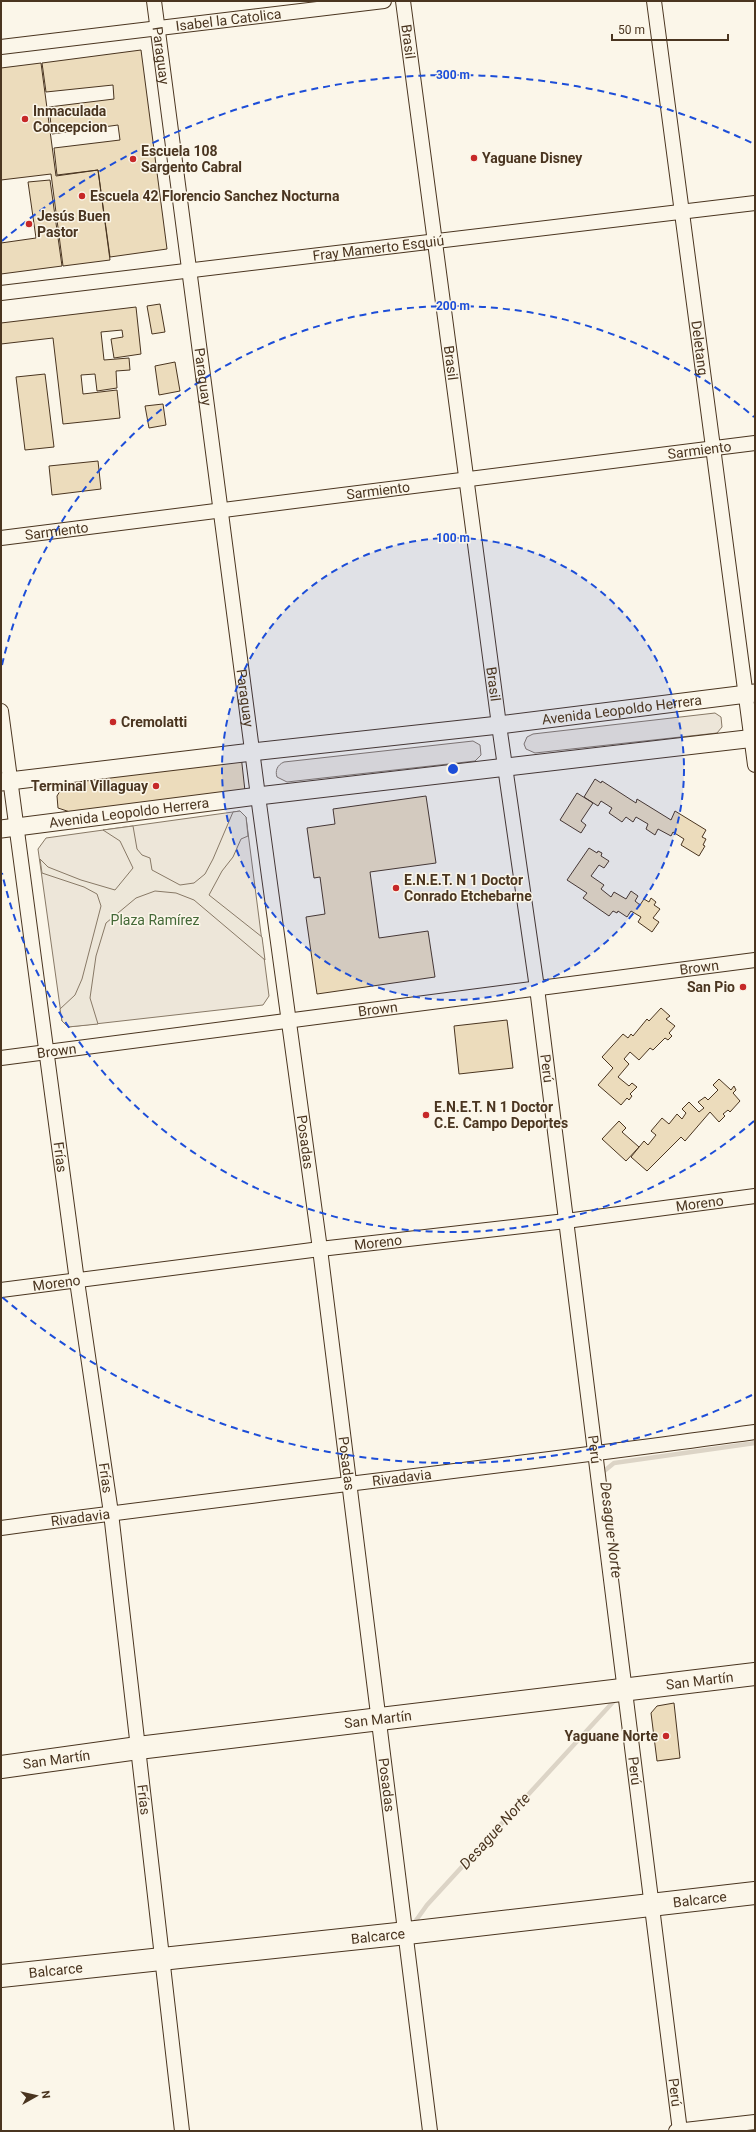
<svg xmlns="http://www.w3.org/2000/svg" width="756" height="2132" font-family="Roboto,sans-serif">
<style>
.green{fill:#ede6d9;stroke:#887966}
.parking{fill:#ede7d9;stroke:#887966}
.lines{fill:none;stroke-linecap:round;stroke-linejoin:round}
.stream{stroke:#dcd4c6;stroke-width:4.5}
.building{fill:#ecdcbc;stroke:#4a3520}
.minor-casing{stroke:#4a3520;stroke-width:16}
.tertiary-casing{stroke:#4a3520;stroke-width:19}
.primary-casing{stroke:#4a3520;stroke-width:24}
.minor{stroke:#fbf6e9;stroke-width:14}
.tertiary{stroke:#fbf6e9;stroke-width:17}
.primary{stroke:#fbf6e9;stroke-width:22}
.ring{fill:none;stroke:#1d4ed8;stroke-width:2;stroke-dasharray:7 5}
.poi-dot{fill:#c62828;stroke:#fbf6e9;stroke-width:1.5}
.labels{text-anchor:middle;dominant-baseline:central;stroke-width:3;stroke-linejoin:round;paint-order:stroke}
.street-label{font-size:14px;fill:#4a3520;stroke:#fbf6e9}
.poi-label{font-size:14px;font-weight:bold;fill:#4a3520;stroke:#fbf6e9;text-anchor:start}
.park-label{font-size:14px;fill:#436837;stroke:#fbf6e9}
.water-label{font-size:15px;font-style:italic;fill:#4a3520;stroke:#fbf6e9}
.centre{fill:#1d4ed8;stroke:#fbf6e9;stroke-width:2}
.ring-label{font-size:12px;text-anchor:middle;font-weight:bold;fill:#1d4ed8;stroke:#fbf6e9;stroke-width:3;stroke-linejoin:round;paint-order:stroke}
</style>
<rect width="100%" height="100%" fill="#fbf6e9"/>
<path class="green" d="M715,713l6,4 1,10 -5,6 -182,20 -9,-4 -2,-5 3,-7 6,-3z
M473,741l7,4 1,10 -6,6 -188,21 -10,-5c-2,-6 0,-12 7,-15z
M240,811l6,6 23,179 -6,9 -195,22 -6,-6 -24,-172 8,-11z"/>
<path class="parking" d="M240,811l6,6 2,19 -7,3 -8,18 -11,14 -13,24 53,42 3,23 -71,-60 -18,-7 -21,-2 -19,7 -30,25 -10,33 -6,42 8,26 -30,3 -6,-6 -2,-12 15,-14 7,-16 19,-73 -4,-12 -13,-7 -42,-14 -2,-14 8,8 33,13 34,10 18,-22 -13,-27 -17,-11 30,-4 4,23 5,6 8,3 2,12 28,15 14,-2 11,-9 8,-15 20,-47z"/>
<g class="lines">
<path class="stream" d="M604,1476l-1,-4 11,-9 141,-20
M412,1926l15,-21 187,-204"/>
</g>
<path class="building" d="M141,50l26,199 -57,8 -12,-87 -41,5 -3,-27 66,-8 -2,-15 -66,9 -3,-27 65,-8 -1,-14 -67,7 -4,-29z
M41,63l15,113 42,-6 12,90 -47,6 -12,-92 -50,6v-112z
M50,180l12,86 -61,8v-31l35,-5 -8,-56z
M160,304l5,28 -13,2 -5,-28z
M136,307l5,47 -27,4 -3,-19 12,-2 -1,-7 -21,2 3,28 25,-2 1,12 -14,1 1,17 -20,3 -2,-17 -14,1 2,19 34,-4 3,28 -57,6 -10,-86 -52,6v-21z
M175,362l5,29 -21,4 -4,-29z
M45,374l9,73 -29,3 -9,-73z
M163,404l3,21 -17,3 -4,-22z
M98,461l3,28 -49,6 -3,-29z
M241,755l4,36 -175,21 -12,-4 -1,-12 3,-5 9,-6 -1,-7z
M595,779l6,4 1,-2 34,22 1,-4 34,21 4,-9 31,19 -4,7 4,2 -3,6 2,1 -6,10 -18,-11 3,-6 -11,-7 -2,4 -13,-7 -3,6 -9,-6 2,-5 -12,-7 -3,5 -7,-5 -4,5 -13,-9 3,-5 -11,-7 -3,5 -14,-9z
M577,793l16,10 -12,18 5,4 -5,8 -21,-13z
M426,796l10,67 -66,9 9,66 49,-7 7,46 -118,17 -11,-77 19,-3 -5,-37 -6,1 -7,-50 28,-4 -2,-15z
M589,848l8,5 1,-2 4,2 -1,3 8,5 -5,7 -5,-3 -8,11 13,9 -3,4 10,8 3,-5 12,7 5,-8 7,5 -3,5 5,4 4,-6 5,3 2,-4 5,4 -2,3 6,4 -7,9 6,4 -7,10 -14,-10 3,-5 -10,-6 -4,6 -9,-6 -1,2 -4,-2 -4,5 -26,-18 4,-5 -20,-13z
M661,1008l9,8 -4,3 9,7 -6,7 3,3 -4,4 -3,-2 -12,12 -3,-2 -11,12 -9,-8 -6,7 5,5 -11,13 11,9 3,-3 5,4 -7,7 2,2 -3,4 -2,-2 -6,7 -23,-20 15,-17 -11,-11 21,-23 5,4 3,-4 2,2 14,-17 2,2z
M507,1020l6,48 -54,6 -5,-48z
M719,1079l12,11 3,-4 2,4 -3,3 7,8 -10,11 -2,-2 -5,4 2,2 -6,6 -9,-10 -25,29 -4,-4 -34,34 -16,-14 13,-16 4,4 8,-10 -5,-4 11,-13 7,6 8,-10 5,5 4,-6 -4,-4 7,-7 10,10 5,-4 -6,-6 7,-5 3,3 10,-10 -5,-5z
M619,1121l7,7 -4,4 17,15 -13,14 -24,-22z
M674,1703l6,55 -23,3 -6,-48 6,-7z"/>
<g class="lines">
<defs>
<g id="minor">
<path id="s1" d="M154,1l104,795 62,453 110,882"/>
<path id="s2" d="M403,1l96,724 38,263 143,1143"/>
<path id="s3" d="M654,1l101,764"/>
<path id="s4" d="M1,47l383,-46"/>
<path id="s5" d="M1,293l754,-90"/>
<path id="s6" d="M1,538l754,-95"/>
<path id="s7" d="M1,711l76,570 34,232 71,618"/>
<path id="s8" d="M1,1058l754,-98"/>
<path id="s9" d="M1,1290l319,-41 246,-28 189,-25"/>
<path id="s10" d="M1,1528c251,-34 503,-61 754,-96"/>
<path d="M676,2131l79,-9"/>
</g>
<g id="tertiary">
<path id="s11" d="M1,782l251,-30 247,-27 256,-32"/>
<path id="s12" d="M1,829l257,-33 497,-58"/>
</g>
<g id="primary">
<path id="s13" d="M1,1767l137,-19 617,-74"/>
<path id="s14" d="M1,1976l406,-43 348,-40"/>
</g>
</defs>
<use href="#minor" class="minor-casing"/>
<use href="#tertiary" class="tertiary-casing"/>
<use href="#primary" class="primary-casing"/>
<use href="#minor" class="minor"/>
<use href="#tertiary" class="tertiary"/>
<use href="#primary" class="primary"/>
</g>
<circle cx="453" cy="769" r="231" fill="#1d4ed8" fill-opacity=".12"/>
<g class="ring">
<circle cx="453" cy="769" r="231"/>
<path d="M754 1121A463 463 0 0 1 2 873M2 665A463 463 0 0 1 754 417"/>
<path d="M752 1395A694 694 0 0 1 2 1297M2 241A694 694 0 0 1 752 143"/>
</g>
<g class="poi-dot">
<circle cx="25" cy="119" r="4"/>
<circle cx="474" cy="158" r="4"/>
<circle cx="133" cy="159" r="4"/>
<circle cx="82" cy="196" r="4"/>
<circle cx="29" cy="224" r="4"/>
<circle cx="113" cy="722" r="4"/>
<circle cx="156" cy="786" r="4"/>
<circle cx="396" cy="888" r="4"/>
<circle cx="743" cy="987" r="4"/>
<circle cx="426" cy="1115" r="4"/>
<circle cx="666" cy="1736" r="4"/>
</g>
<g class="labels">
<g class="street-label">
<text stroke="none"><textPath href="#s4" startOffset="229">Isabel la Catolica</textPath></text>
<text stroke="none"><textPath href="#s2" startOffset="41">Brasil</textPath></text>
<text stroke="none"><textPath href="#s1" startOffset="55">Paraguay</textPath></text>
<text stroke="none"><textPath href="#s5" startOffset="380">Fray Mamerto Esquiú</textPath></text>
<text stroke="none"><textPath href="#s3" startOffset="350">Deletang</textPath></text>
<text stroke="none"><textPath href="#s2" startOffset="365">Brasil</textPath></text>
<text stroke="none"><textPath href="#s1" startOffset="379">Paraguay</textPath></text>
<text stroke="none"><textPath href="#s6" startOffset="704">Sarmiento</textPath></text>
<text stroke="none"><textPath href="#s6" startOffset="380">Sarmiento</textPath></text>
<text stroke="none"><textPath href="#s6" startOffset="56">Sarmiento</textPath></text>
<text stroke="none"><textPath href="#s2" startOffset="689">Brasil</textPath></text>
<text stroke="none"><textPath href="#s1" startOffset="703">Paraguay</textPath></text>
<text stroke="none"><textPath href="#s11" startOffset="625">Avenida Leopoldo Herrera</textPath></text>
<text stroke="none"><textPath href="#s12" startOffset="129">Avenida Leopoldo Herrera</textPath></text>
<text stroke="none"><textPath href="#s8" startOffset="704">Brown</textPath></text>
<text stroke="none"><textPath href="#s8" startOffset="380">Brown</textPath></text>
<text stroke="none"><textPath href="#s8" startOffset="56">Brown</textPath></text>
<text stroke="none"><textPath href="#s2" startOffset="1077">Perú</textPath></text>
<text stroke="none"><textPath href="#s1" startOffset="1151">Posadas</textPath></text>
<text stroke="none"><textPath href="#s7" startOffset="450">Frías</textPath></text>
<text stroke="none"><textPath href="#s9" startOffset="704">Moreno</textPath></text>
<text stroke="none"><textPath href="#s9" startOffset="380">Moreno</textPath></text>
<text stroke="none"><textPath href="#s9" startOffset="56">Moreno</textPath></text>
<text stroke="none"><textPath href="#s2" startOffset="1461">Perú</textPath></text>
<text stroke="none"><textPath href="#s1" startOffset="1475">Posadas</textPath></text>
<text stroke="none"><textPath href="#s10" startOffset="404">Rivadavia</textPath></text>
<text stroke="none"><textPath href="#s7" startOffset="774">Frías</textPath></text>
<text stroke="none"><textPath href="#s10" startOffset="80">Rivadavia</textPath></text>
<text stroke="none"><textPath href="#s13" startOffset="704">San Martín</textPath></text>
<text stroke="none"><textPath href="#s13" startOffset="380">San Martín</textPath></text>
<text stroke="none"><textPath href="#s13" startOffset="56">San Martín</textPath></text>
<text stroke="none"><textPath href="#s2" startOffset="1785">Perú</textPath></text>
<text stroke="none"><textPath href="#s1" startOffset="1799">Posadas</textPath></text>
<text stroke="none"><textPath href="#s7" startOffset="1098">Frías</textPath></text>
<text stroke="none"><textPath href="#s14" startOffset="703">Balcarce</textPath></text>
<text stroke="none"><textPath href="#s14" startOffset="379">Balcarce</textPath></text>
<text stroke="none"><textPath href="#s14" startOffset="55">Balcarce</textPath></text>
<text stroke="none"><textPath href="#s2" startOffset="2109">Perú</textPath></text>
</g>
<g class="poi-label">
<text x="33" y="111">Inmaculada<tspan x="33" dy="16">Concepcion</tspan></text>
<text x="141" y="151">Escuela 108<tspan x="141" dy="16">Sargento Cabral</tspan></text>
<text x="482" y="158">Yaguane Disney</text>
<text x="90" y="196">Escuela 42 Florencio Sanchez Nocturna</text>
<text x="37" y="216">Jesús Buen<tspan x="37" dy="16">Pastor</tspan></text>
<text x="121" y="722">Cremolatti</text>
<text x="148" y="786" text-anchor="end">Terminal Villaguay</text>
<text x="404" y="880">E.N.E.T. N 1 Doctor<tspan x="404" dy="16">Conrado Etchebarne</tspan></text>
<text x="735" y="987" text-anchor="end">San Pio</text>
<text x="434" y="1107">E.N.E.T. N 1 Doctor<tspan x="434" dy="16">C.E. Campo Deportes</tspan></text>
<text x="658" y="1736" text-anchor="end">Yaguane Norte</text>
</g>
<g class="park-label">
<text x="155" y="920">Plaza Ramírez</text>
</g>
<g class="water-label">
<text transform="translate(611 1530) rotate(83)">Desague Norte</text>
<text transform="translate(495 1831) rotate(-48)">Desague Norte</text>
</g>
</g>
<circle cx="453" cy="769" r="6" class="centre"/>
<g class="ring-label">
<text x="453" y="79">300 m</text>
<text x="453" y="310">200 m</text>
<text x="453" y="542">100 m</text>
</g>
<rect width="756" height="2132" fill="none" stroke="#4a3520" stroke-width="4"/>
<g transform="translate(36 2096) rotate(82)" stroke="#fbf6e9" stroke-width="3" paint-order="stroke">
<path d="M0-3L7 15L0 10L-7 15Z" fill="#4a3520"/>
<text y="-6" font-size="11" font-weight="bold" text-anchor="middle" fill="#4a3520">N</text>
</g>
<path d="M612 34v6h116v-6" fill="none" stroke="#4a3520" stroke-width="2"/>
<text x="618" y="34" font-size="12" fill="#4a3520" stroke="#fbf6e9" stroke-width="3" paint-order="stroke">50 m</text>
</svg>
